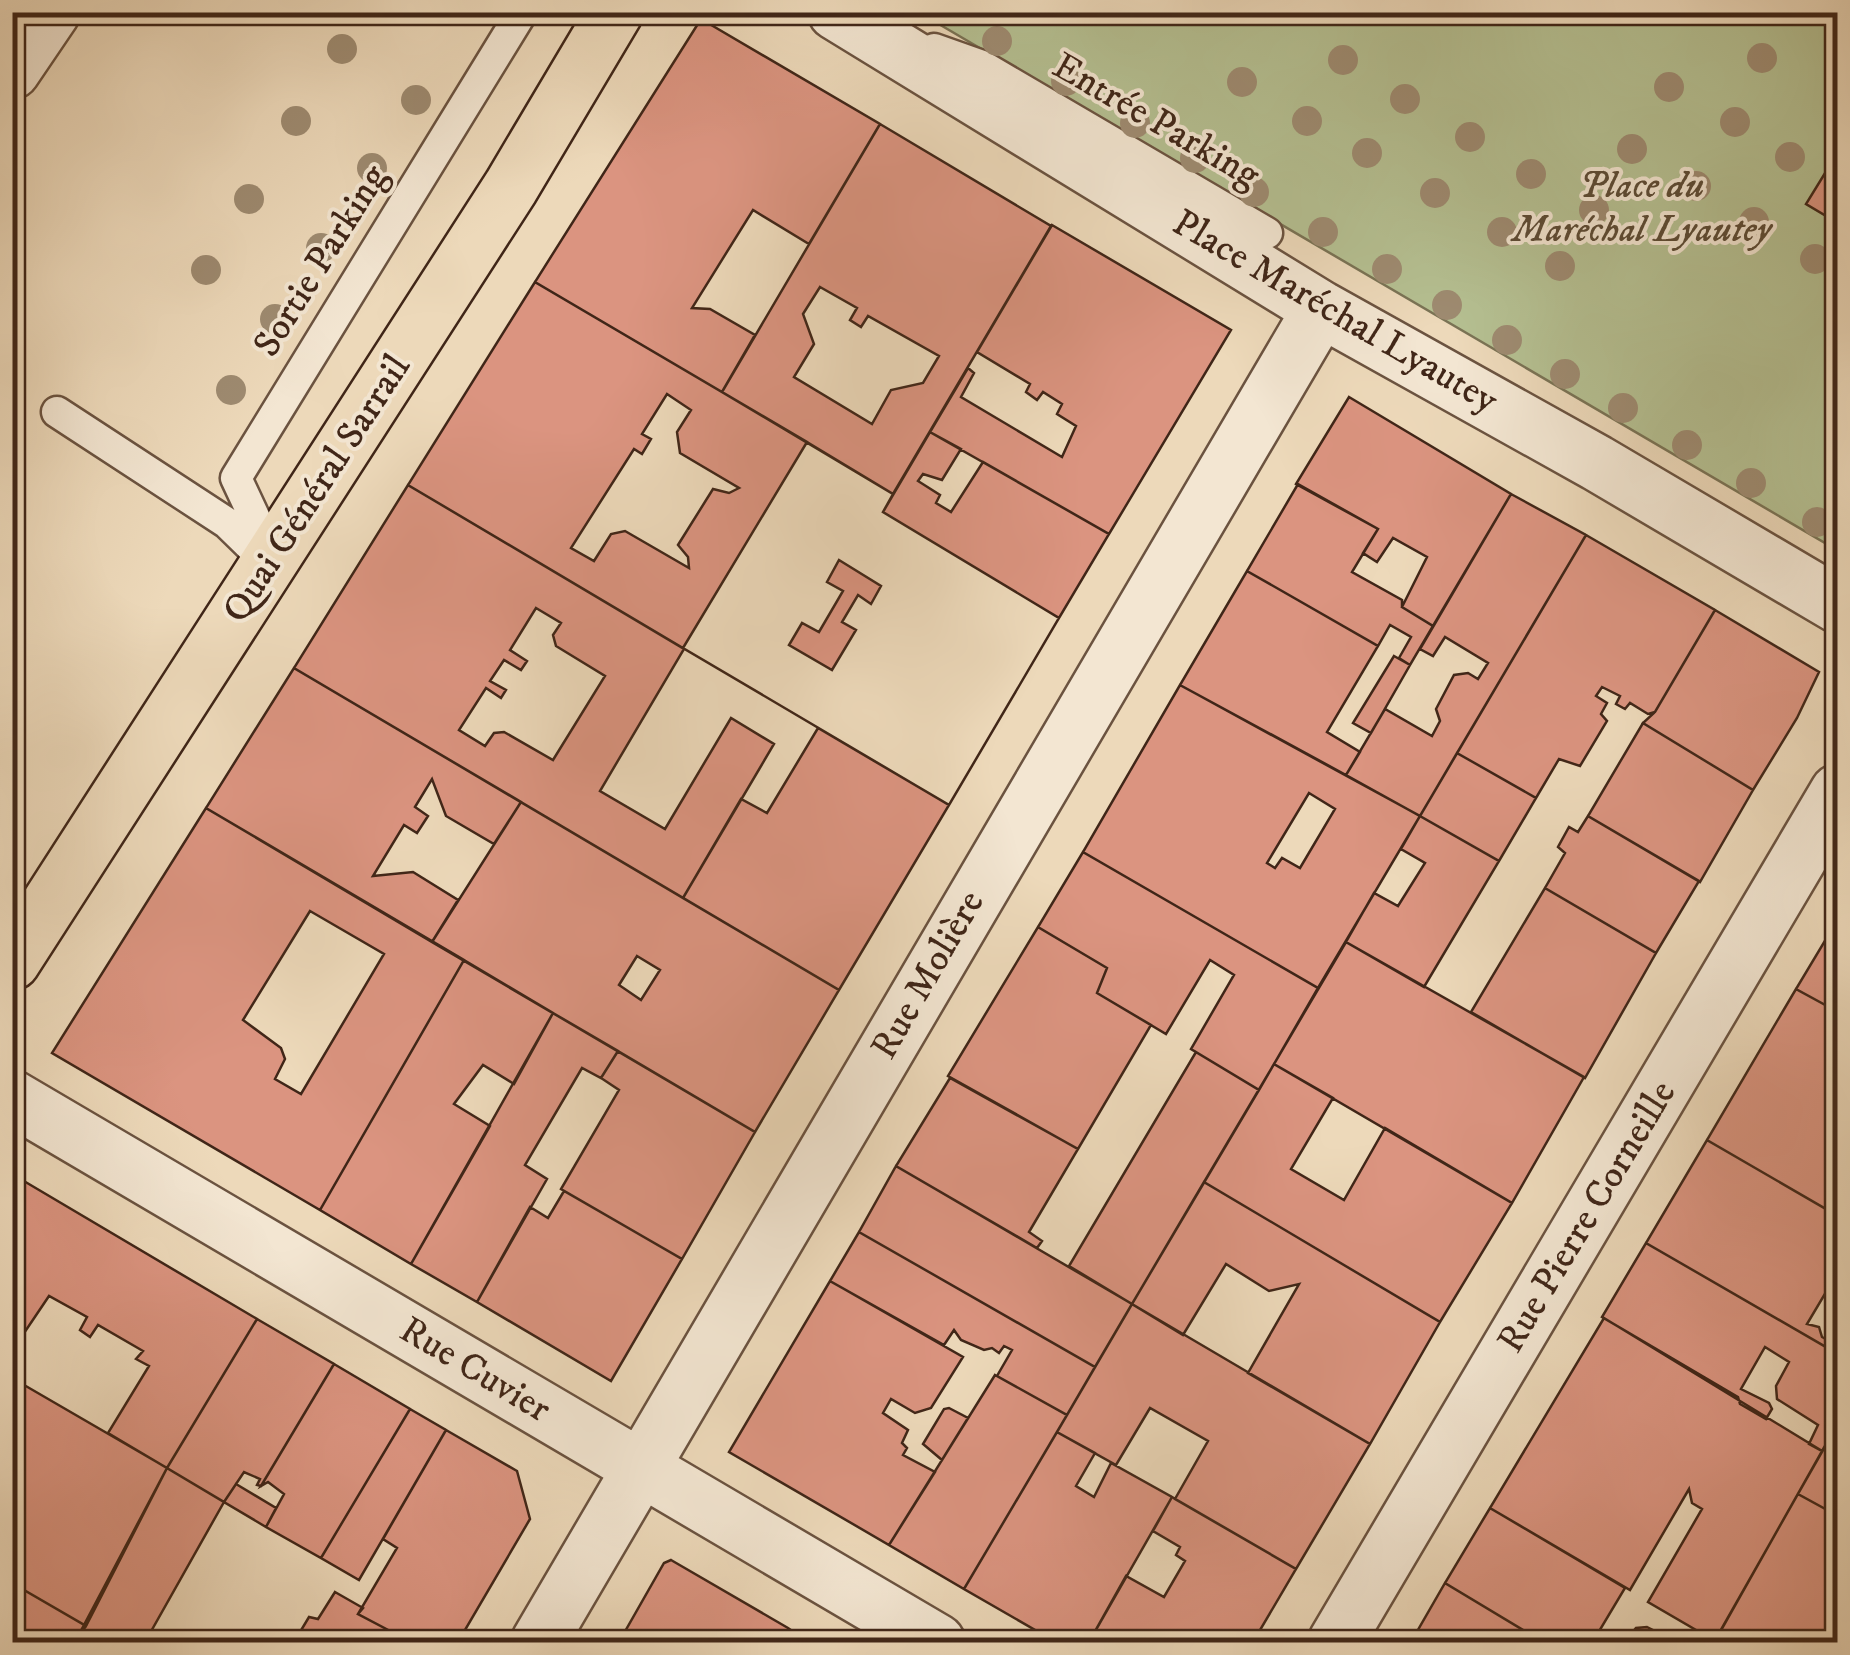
<svg xmlns="http://www.w3.org/2000/svg" width="1850" height="1655" font-family="'IM FELL DW Pica',serif">
<style>
.green{fill:#b5c092;stroke:#7a7355;stroke-width:2.5}
.building{fill:#db9480;stroke:#402618;stroke-width:2.5;fill-rule:evenodd}
.lines{fill:none;stroke-linecap:round;stroke-linejoin:round}
.lane-casing{stroke:#6b5340;stroke-width:35}
.street-casing{stroke:#6b5340;stroke-width:60}
.primary-casing{stroke:#402618;stroke-width:60}
.lane{stroke:#f3e6d2;stroke-width:30}
.street{stroke:#f3e6d2;stroke-width:55}
.primary{stroke:#edd9ba;stroke-width:55}
.tree{fill:#9e8b71}
.labels{text-anchor:middle;dominant-baseline:central;stroke-width:8;stroke-linejoin:round;paint-order:stroke}
.street-label{font-size:38px;fill:#402618;stroke:#f3e6d2}
.park-label{font-size:38px;font-style:italic;fill:#5d4c36;stroke:#f3e6d2}
</style>
<rect width="100%" height="100%" fill="#edd9ba"/>
<filter id="stains"><feTurbulence type="fractalNoise" baseFrequency=".002" numOctaves="4"/><feColorMatrix values="0 0 0 0 .2 0 0 0 0 .09 0 0 0 0 .02 0 0 0 .5 -.17"/></filter>
<radialGradient id="worn" r=".72"><stop offset=".6" stop-color="#630" stop-opacity="0"/><stop offset="1" stop-color="#630" stop-opacity=".3"/></radialGradient>
<path class="green" d="M920,13h917v537z"/>
<path class="building" d="M701,19l179,105 -71,120 -56,-34 -61,98 18,1 45,26 -33,57 -187,-110z
M880,124l171,102 -158,268 -171,-102zM820,287l37,21 -7,12 11,7 7,-11 71,40 -16,27 -32,7 -19,34 -78,-47 20,-33 -11,-30z
M1838,152v71l-32,-19z
M1052,225l179,105 -122,204 -179,-102 38,-64 6,5 -13,24 101,60 14,-31 -19,-12 5,-10 -19,-12 -6,8 -11,-8 4,-8 -53,-32z
M535,282l272,160 -124,206 -275,-163zM667,394l24,16 -14,22 3,21 59,35 -10,5 -16,-4 -35,56 10,12 1,11 -64,-37 -14,3 -17,27 -23,-13 63,-99 8,5 9,-15 -9,-5z
M1349,397l162,97 -78,132 -31,-19 25,-50 -34,-19 -16,24 -14,-9 15,-24 -82,-45z
M930,432l31,17 -19,31 -19,-6 -5,7 22,14 -4,8 15,9 32,-50 126,72 -50,84 -176,-106z
M807,442l86,52 -10,18 176,106 -110,187 -266,-157zM839,560l42,26 -10,18 -13,-9 -16,27 14,8 -24,40 -43,-25 13,-22 17,9 24,-41 -16,-9z
M807,442l86,52 -10,18 176,106 -110,187 -266,-157z
M1298,484l80,45 -26,43 50,28v7l31,19 -23,39 -11,-7 12,-21 -21,-12 -12,21 -131,-75z
M408,485l276,164 -84,142 65,38 66,-111 43,26 -91,154 -389,-230zM536,608l25,15 -8,12 3,11 49,30 -52,84 -49,-28 -10,1 -9,13 -26,-16 27,-42 15,10 5,-8 -16,-9 14,-21 17,10 6,-9 -17,-11z
M1511,494l75,41 -166,281 -74,-41 39,-66 47,27 8,-15 -4,-12 18,-34 14,-2 10,6 10,-16 -43,-26 -12,19 -13,-7z
M1586,535l129,75 -60,102 -7,2 -18,-11 -5,6 -9,-5 4,-8 -18,-9 -6,9 11,7 -6,11 6,7 -27,45 -21,-7 -23,39 -79,-45z
M1247,571l131,75 -51,86 33,20 -14,23 -166,-90z
M1715,610l104,62 -22,46 -44,72 -110,-67 12,-11z
M1394,656l16,9 -39,68 -18,-10z
M294,668l227,134 -27,42 -48,-28 -14,-37 -17,28 13,9 -11,17 -13,-8 -31,51 40,-4 45,28 -26,42 -226,-134z
M1180,685l240,131 -102,172 -235,-136zM1309,793l26,16 -35,59 -18,-10 -7,10 -8,-5z
M1643,723l110,67 -53,92 -112,-66z
M818,728l131,77 -110,185 -156,-92 58,-99 26,14z
M1457,753l79,45 -37,63 -79,-45z
M521,802l318,188 -84,142 -323,-190zM637,956l23,14 -19,30 -22,-15z
M206,808l258,152 -144,250 -268,-157zM310,911l74,43 -83,140 -26,-15 10,-20 -4,-11 -38,-28z
M1420,816l79,45 -75,126 -78,-45 28,-49 24,13 27,-43 -24,-14z
M1588,816l111,65 -43,72 -111,-65 20,-35 -7,-6 11,-20 9,5z
M1083,852l235,136 -59,102 -68,-41 43,-74 -24,-15 -44,74 -69,-41 10,-25 -69,-41z
M1545,888l111,65 -71,125 -114,-66z
M1838,919v93l-42,-23z
M1038,927l69,41 -10,25 54,32 -73,124 -130,-73z
M1346,942l238,135 -72,126 -238,-139z
M464,960l89,53 -39,71 -31,-19 -29,39 36,22 -79,138 -91,-54z
M1796,989l42,23v204l-131,-76z
M553,1013l65,38 -17,27 -19,-10 -57,97 22,14 -70,123 -66,-38z
M618,1051l137,81 -73,127 -121,-70 58,-99 -18,-12z
M1196,1052l63,38 -127,214 -63,-38z
M1274,1064l59,34 -42,71 53,31 41,-72 127,75 -72,119 -236,-140z
M950,1078l128,71 -49,83 13,9 -5,7 -141,-82z
M1707,1140l131,76v56l-31,52 12,3 3,10 13,7 3,-4v14l-192,-111z
M896,1166l236,138 -37,63 -236,-135z
M12,1174l245,145 -90,149 -59,-35 41,-67 -13,-7 7,-8 -45,-26 -8,12 -10,-7 7,-13 -38,-21 -37,55z
M1204,1182l236,140 -70,122 -122,-71 51,-89 -30,7 -43,-27 -43,71 -51,-31z
M564,1191l118,68 -71,122 -134,-79 53,-95 18,11z
M859,1232l236,135 -28,48 -70,-39 15,-26 -8,-4 -5,7 -7,-5 -8,2 -23,-10 -7,-10 -10,15 -114,-64z
M1646,1243l192,111v70l-16,27 -13,-7 9,-19 -41,-26 -1,-13 13,-24 -24,-15 -24,42 28,14 3,6 -6,10 -26,-15 -2,-7 -136,-80z
M830,1281l133,76 -32,51 -16,5 -24,-14 -8,14 25,17 -6,13 5,5 -4,7 32,17 -46,73 -160,-93z
M1132,1304l238,140 -74,125 -121,-70 33,-58 -58,-33 -34,57 -59,-33z
M1604,1318l218,133 -107,190 -67,-39 54,-93 -10,-6 -3,-14 -59,101 -140,-82z
M257,1319l77,45 -73,122 -4,-1 3,-6 -16,-7 -20,30 -57,-34z
M334,1364l76,45 -89,149 -55,-31 18,-33 -16,-12 -7,4z
M995,1375l72,40 -103,174 -75,-44z
M12,1378l155,90 -81,158 -74,-43z
M949,1408l19,10 -26,42 -19,-16 21,-35z
M410,1409l36,21 -87,150 -38,-22z
M1838,1424v92l-40,-22z
M446,1430l71,41 13,48 -72,123h-47l-53,-28 39,-66 -14,-9z
M1057,1432l38,21 -19,33 18,11 17,-34 61,34 -83,145h-33l-92,-53z
M167,1468l57,34 -79,140h-70z
M236,1484l40,24 -10,19 -42,-25z
M1798,1494l40,22v126h-124z
M1172,1497l124,72 -43,73h-164l37,-66 38,21 21,-36 -9,-6 4,-8 -27,-16z
M1490,1508l135,80 -30,50 8,4h-60l-98,-59z
M671,1560l117,68 20,14h-189l45,-79z
M12,1583l74,43 -11,16h-63z
M1445,1583l98,59h-132z
M335,1592l28,16 -5,6 53,28h-117l15,-25 9,2z
M1647,1627l8,4 19,11h-50l12,-14z"/>
<g class="lines">
<defs>
<path id="lane" d="M934,49l48,17 285,167
M57,412l170,111 42,41
M273,557l-37,-79 286,-466"/>
<path id="street" d="M836,12l485,297 276,154 241,142
M12,71l40,-59
M12,1098l925,544
M539,1642l782,-1333
M1336,1642l502,-850"/>
<path id="primary" d="M12,962l499,-775 104,-175"/>
</defs>
<use href="#lane" class="lane-casing"/>
<use href="#street" class="street-casing"/>
<use href="#primary" class="primary-casing"/>
<use href="#lane" class="lane"/>
<use href="#street" class="street"/>
<use href="#primary" class="primary"/>
</g>
<g class="tree">
<circle cx="997" cy="41" r="15"/>
<circle cx="342" cy="49" r="15"/>
<circle cx="1762" cy="58" r="15"/>
<circle cx="1343" cy="60" r="15"/>
<circle cx="1066" cy="81" r="15"/>
<circle cx="1242" cy="82" r="15"/>
<circle cx="1669" cy="87" r="15"/>
<circle cx="1405" cy="99" r="15"/>
<circle cx="416" cy="100" r="15"/>
<circle cx="296" cy="121" r="15"/>
<circle cx="1307" cy="121" r="15"/>
<circle cx="1735" cy="122" r="15"/>
<circle cx="1135" cy="123" r="15"/>
<circle cx="1470" cy="137" r="15"/>
<circle cx="1632" cy="149" r="15"/>
<circle cx="1367" cy="153" r="15"/>
<circle cx="1790" cy="157" r="15"/>
<circle cx="1195" cy="158" r="15"/>
<circle cx="372" cy="168" r="15"/>
<circle cx="1531" cy="174" r="15"/>
<circle cx="1696" cy="186" r="15"/>
<circle cx="1254" cy="192" r="15"/>
<circle cx="1435" cy="193" r="15"/>
<circle cx="249" cy="199" r="15"/>
<circle cx="1594" cy="210" r="15"/>
<circle cx="1754" cy="222" r="15"/>
<circle cx="1323" cy="232" r="15"/>
<circle cx="1502" cy="232" r="15"/>
<circle cx="321" cy="248" r="15"/>
<circle cx="1815" cy="259" r="15"/>
<circle cx="1560" cy="266" r="15"/>
<circle cx="1387" cy="269" r="15"/>
<circle cx="206" cy="270" r="15"/>
<circle cx="1447" cy="305" r="15"/>
<circle cx="275" cy="319" r="15"/>
<circle cx="1507" cy="340" r="15"/>
<circle cx="1565" cy="374" r="15"/>
<circle cx="231" cy="390" r="15"/>
<circle cx="1623" cy="408" r="15"/>
<circle cx="1687" cy="445" r="15"/>
<circle cx="1751" cy="483" r="15"/>
<circle cx="1817" cy="522" r="15"/>
</g>
<g class="labels">
<g class="street-label">
<text transform="translate(1156 121) rotate(30)">Entrée Parking</text>
<text transform="translate(321 261) rotate(-58)">Sortie Parking</text>
<text transform="translate(1335 312) rotate(30)">Place Maréchal Lyautey</text>
<text transform="translate(317 489) rotate(-57)">Quai Général Sarrail</text>
<text transform="translate(928 975) rotate(-60)">Rue Molière</text>
<text transform="translate(1587 1217) rotate(-59)">Rue Pierre Corneille</text>
<text transform="translate(475 1370) rotate(31)">Rue Cuvier</text>
</g>
<g class="park-label">
<text x="1642" y="186">Place du<tspan x="1642" dy="44">Maréchal Lyautey</tspan></text>
</g>
</g>
<rect width="1850" height="1655" fill="none" stroke="#edd9ba" stroke-width="50"/>
<rect x="15" y="15" width="1820" height="1625" fill="none" stroke="#402618" stroke-width="5"/>
<rect x="25" y="25" width="1800" height="1605" fill="none" stroke="#402618" stroke-width="2.5"/>
<rect width="100%" height="100%" filter="url(#stains)"/>
<rect width="100%" height="100%" fill="url(#worn)"/>
</svg>
